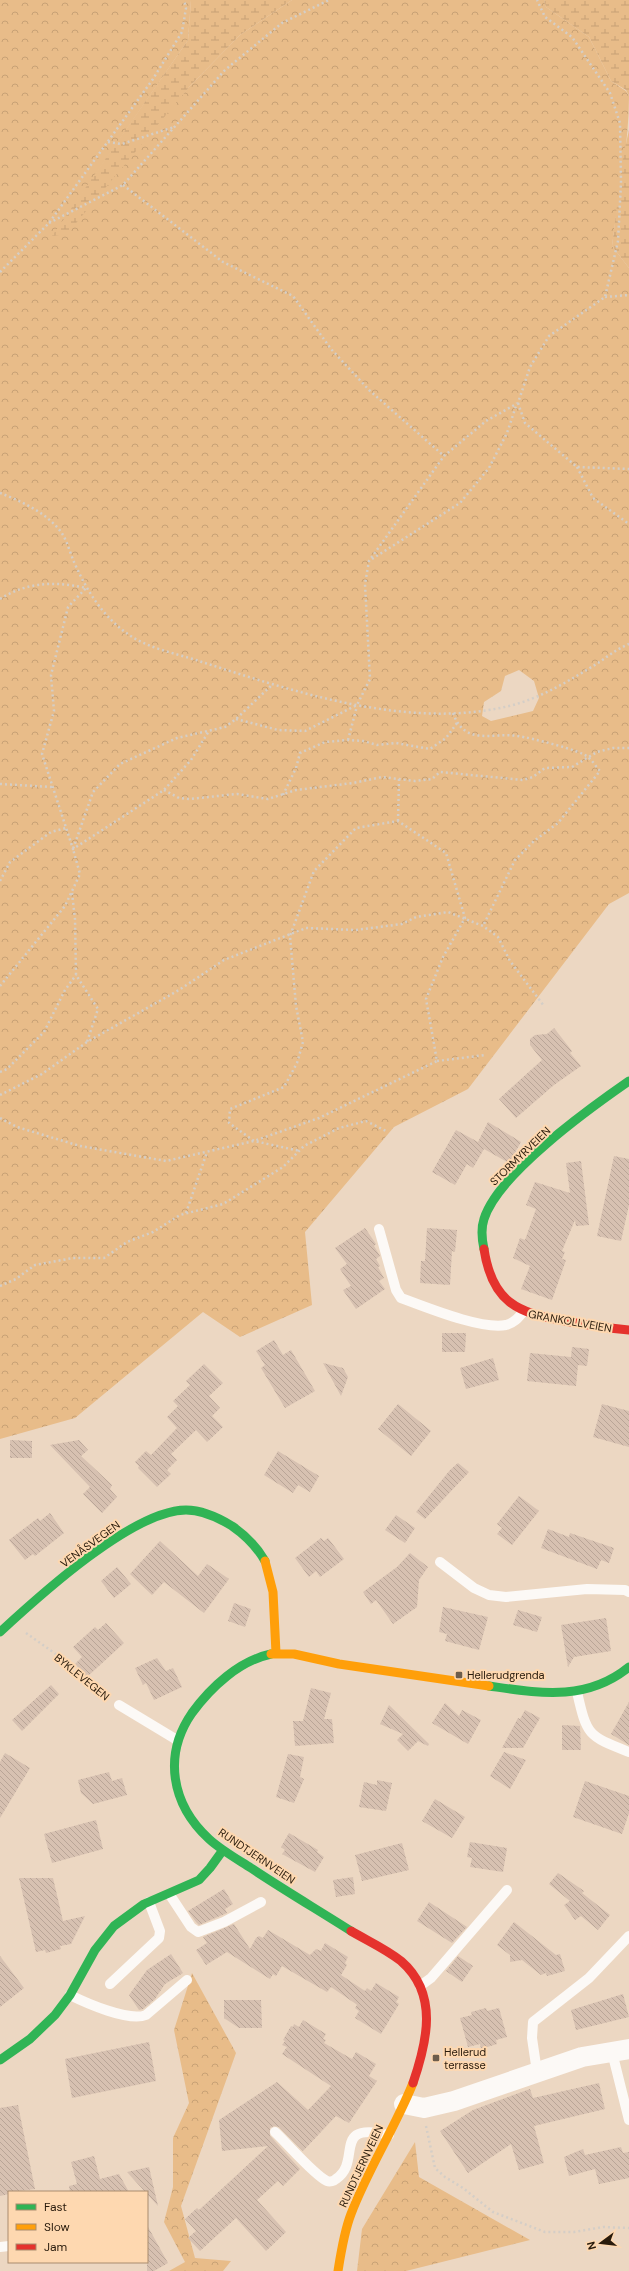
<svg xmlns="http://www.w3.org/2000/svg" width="629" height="2271" font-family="'DM Sans',sans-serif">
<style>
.forest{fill:url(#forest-crowns);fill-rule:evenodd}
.wetland{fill:url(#wetland-marsh)}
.building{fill:url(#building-back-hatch)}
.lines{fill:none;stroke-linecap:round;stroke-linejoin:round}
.path{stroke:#d4cec7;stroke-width:2.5;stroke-dasharray:2 3;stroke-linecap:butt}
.lane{stroke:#fcf9f6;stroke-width:10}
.street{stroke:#fcf9f6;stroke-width:20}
.fast{stroke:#30b455;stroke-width:9}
.slow{stroke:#ff9f0a;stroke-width:9}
.jam{stroke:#e5322d;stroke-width:9}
.poi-dot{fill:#6d5d4c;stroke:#fed8b0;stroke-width:1.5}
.labels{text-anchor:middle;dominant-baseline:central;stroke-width:4;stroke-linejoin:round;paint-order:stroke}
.street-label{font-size:11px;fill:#291b0c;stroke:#fed8b0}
.poi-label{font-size:11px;fill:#291b0c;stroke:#fed8b0;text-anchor:start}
</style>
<defs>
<pattern id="forest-crowns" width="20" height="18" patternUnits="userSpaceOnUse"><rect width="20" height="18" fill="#e8bc89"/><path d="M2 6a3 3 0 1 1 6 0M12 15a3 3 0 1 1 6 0" fill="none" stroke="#c7a175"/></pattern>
<pattern id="wetland-marsh" width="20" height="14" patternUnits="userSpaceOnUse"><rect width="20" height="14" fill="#e8bc89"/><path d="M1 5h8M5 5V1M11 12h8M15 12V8" fill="none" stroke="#c7a175"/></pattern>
<pattern id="building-back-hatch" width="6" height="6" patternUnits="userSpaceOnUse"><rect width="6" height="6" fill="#d7c1b1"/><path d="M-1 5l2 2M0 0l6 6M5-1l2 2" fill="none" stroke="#b9a597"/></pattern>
</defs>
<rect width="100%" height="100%" fill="#ecd7c2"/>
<path class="forest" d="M0,0h191l-3,40 -135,196 137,-150 50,-51 52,-35h252l2,7 43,30 22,44 15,10 3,5c0,50 -11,100 -17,150l17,22v625l-20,11 -141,185 -74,38 -89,105 7,73 -72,32 -37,-25 -128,106 -75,21zM519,670l15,11 5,17 -6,13 -42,10 -9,-5 2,-14 17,-11 4,-15z
M192,1973l44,80 -55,153 14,52 36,3 -8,10h-54l16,-9 -21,-40 9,-35v-49l16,-35 -15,-73z
M415,2142l4,35 111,63 -124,31h-49l5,-42z"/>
<path class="wetland" d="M191,0h101l-52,35 -50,51 -123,148 -15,2 136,-196z
M544,0h85v96l-3,-6 -15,-9 -22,-44 -43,-30z
M629,130v138l-17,-22 11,-89z"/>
<path class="building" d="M554,1028l18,23 -2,2 11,13 -27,19 -38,33 -17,-19 43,-39 -12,-15v-6l5,-4 12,-1z
M488,1122l33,20 -12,21 -25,-14 -11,19 -6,-4 -12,21 -23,-13 24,-42 22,12z
M614,1156l15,3v46l-8,36 -24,-5z
M581,1161l8,64 -13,1 -1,-6 -13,31 3,1 -3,7 4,1 -14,40 -31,-11 9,-23 -17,-8 7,-20 5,2 11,-31 -10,-4 9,-23 35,11 -4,-30z
M365,1228l11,16 -2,2 6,10 -4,3 4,7 -2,1 6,11 -5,3 6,8 -29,20 -13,-19 8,-4 -11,-17 7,-5 -12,-16z
M427,1228l30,2 -2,22 -3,-1 -2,34 -30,-2 1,-22h4z
M442,1333h24l-1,19h-23z
M274,1340l9,15 8,-5 24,41 -30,17 -24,-40 4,-3 -9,-14z
M572,1347l17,2 -2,17 -9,-1 -2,21 -49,-5 3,-28 41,4z
M493,1358l6,22 -33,9 -6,-21z
M323,1363l20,5 5,9 -7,19z
M204,1364l19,19 -14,13 11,12 -8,8 11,11 -16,15 -11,-12 -25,24 6,6 -10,10 4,4 -14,13 -19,-19 1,-2 -4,-4 11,-11 5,4 26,-27 -10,-11 11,-11 -5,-5 17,-16 -4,-4z
M398,1404l33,27 -20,25 -33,-27z
M602,1404l27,7v36l-36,-10z
M10,1440l22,1v17h-22z
M79,1440l9,10 -7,6 31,29 -2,4 7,8 -15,16 -19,-19 7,-7 -40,-42z
M278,1451l41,25 -9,16 -12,-7 -5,8 -29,-18z
M458,1463l11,9 -44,47 -9,-7 34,-42z
M519,1496l20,15 -27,34 -15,-11 5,-6 -5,-4z
M50,1513l14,20 -29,23 -2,-2 -8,6 -16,-20 29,-22 2,3z
M396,1515l19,13 -10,15 -20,-13z
M548,1529l21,8 1,-4 44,15 -5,15 -8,-3 -4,9 -56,-21z
M321,1538l3,3 4,-3 16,21 -24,18 -4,-6 -7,6 -14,-19z
M160,1541l38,35 9,-12 22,15 -25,34 -40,-31 -12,13 -22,-21z
M410,1553l18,14 -9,13 -2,27 -24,17 -17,-24 -5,4 -8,-12 34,-25z
M117,1567l14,17 -17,14 -13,-17z
M234,1603l17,6 -6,18 -17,-6z
M443,1607l45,10 -9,33 -34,-9 2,-7 -8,-2z
M518,1610l24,7 -5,15 -24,-7z
M606,1618l5,33 -37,6 -6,10 -7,-42z
M106,1623l18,20 -37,34 -12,-13 7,-7 -9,-10 22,-20 3,3z
M157,1658l9,13 7,-3 9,19 -28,13 -8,-17 -3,2 -8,-17z
M51,1685l8,9 -37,37 -10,-11z
M311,1688l20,5 -7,26h8l2,24 -39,3 -2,-25h10z
M629,1702v43l-18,-11z
M445,1703l14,13 3,-6 19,10 -13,24 -36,-21z
M389,1705l40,39 -1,2 -10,-5 -10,10 -11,-11 6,-6 -23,-10z
M525,1710l15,8 -17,30h-21l16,-30 2,1z
M562,1725l18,1 1,24h-19z
M504,1752l22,8 -16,29 -20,-13z
M5,1753l25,15 -30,50v-56z
M288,1754l16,3 -4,20 4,2 -10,24 -18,-6z
M109,1772l3,9 10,-3 5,17 -34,9 -12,-11 -3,-13z
M377,1780l15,3 -6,28 -27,-4 5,-25 13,3z
M585,1781l44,15v17l-7,21 -49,-17z
M435,1799l30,18 -13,21 -30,-17z
M96,1820l7,29 -51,14 -8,-29z
M289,1833l29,17 -1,2 7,5 -9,15 -33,-18 3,-4 -4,-3z
M470,1842l37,6 -4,24 -33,-5 2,-9 -5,-1z
M402,1843l7,27 -47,11 -7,-26z
M558,1873l26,18 -2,2 28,22 -12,15 -17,-14 -6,4 -11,-15 6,-4 -21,-17z
M353,1877l2,17 -19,3 -3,-17z
M19,1878h34l10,43 22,-5 -14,28 -11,2 1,3 -15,4 -1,-3 -9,2z
M224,1889l9,15 -8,5 2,4 -28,12 -3,-3 -8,-11z
M429,1902l38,25 -15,16 -35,-22z
M514,1922l42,33 4,-1 5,17 -18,5 -1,-3 -5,2 -19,-15 -12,2v-7l-13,-10z
M234,1924l16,25 6,-11 3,-2 4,2 5,-8 42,25 6,-6 5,2 4,-8 23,14 -3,6 2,2 -6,10 24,16 2,-3 4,3 5,-8 23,14 -3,5 3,2 -18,30 -26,-16 4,-7 -4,-3 2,-3 -1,-1 -25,-17 -4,5 -45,-26 -6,10 -3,-2 -3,5 -43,-27 -21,13 -10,-15 11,-7 -4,-6z
M171,1954l12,19 -18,11 -10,15 -12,10 -4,1 -10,-15 18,-25z
M0,1956l24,32 -24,19z
M458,1956l15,10 -11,16 -16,-11z
M623,1994l6,23 -53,13 -5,-20z
M224,2000h37l1,28h-23l-15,-10z
M486,2008l1,3 12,-3 8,29 -11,3 1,4 -16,5 -1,-5 -12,3 -8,-29 12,-3 -1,-3z
M303,2020l23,14 -3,5 3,1 -2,3 28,16 4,-7 20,12 -7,12 8,5 -28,42 -13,-7 -33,35 -24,-24 -5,-1 -4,2v8l30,33 -17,17 -5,-5 -21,19 29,32 -20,19 -30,-33 -36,33 -12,-13 8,-7 -11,-12 12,-11 2,2 69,-64 -46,5 -3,-31 58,-38 31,28 23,-24 -49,-32 5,-7 -5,-2 3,-4 -2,-1 8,-14 2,1 1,-3 5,3z
M149,2042l7,39 -84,17 -7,-39z
M599,2083l6,26 -71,17 10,37 -25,7 -8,-26 -43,29 -28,-42 33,-21 57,-21 3,9z
M18,2105l17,84 -26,3v2l-9,2v-88z
M621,2147l2,6 6,-1v26l-30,6 -4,-15 -26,7 -5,-19 19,-8 2,6z
M94,2156l6,23 19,-5 10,18h-59l-1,-6 8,-2 -6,-22z
M149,2167l9,39 -31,-34z
M147,2225l21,38 -14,8h-7z"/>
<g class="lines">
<path class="path" d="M108,142l14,2 52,-17
M123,185l100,77 70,34 38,53 38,41 75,66
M49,223l74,-38 102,-115 57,-47 47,-23
M0,272l49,-49 104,-144 29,-47 4,-24 -2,-8
M605,297l24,-2
M518,403l7,20 52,44 52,2
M577,467l16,31 36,26
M0,493c21,8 47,20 61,39 6,8 9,21 13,30 12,27 27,52 51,70 22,17 51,21 77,30 96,31 210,69 311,43 30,-8 59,-26 85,-42 10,-7 19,-14 31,-19
M372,559l88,-56 29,-35 18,-35 10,-30
M0,599c27,-17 55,-18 86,-11l-18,19 -17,68 3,36 -12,43 31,95 91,-59 27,-30 18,-29
M453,713c12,34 40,19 65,23 13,2 62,14 70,21 5,4 8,10 12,14l-42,52 -24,18 -19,19 -32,66
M236,719l42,11 27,1 52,-26 13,-26 -5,-95 4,-23 75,-105 42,-35 32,-18 12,-36 19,-31 56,-39 13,-56 3,-58 -1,-60 -10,-30 -38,-56 -27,-20 -8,-17
M348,740l9,-34
M0,784l52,3
M164,790l15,8 10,1 48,-5 31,5 28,-9 57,-7 29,-6 33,4 17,-2 8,-7 83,8 10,-3 12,-9 27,-1 25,-15 16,-4h16
M283,795l13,-27 4,-15 25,-11 23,-2 15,1 14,4 19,-2 34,6 16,-11 11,-15
M398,821l1,-42
M0,881l10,-19 41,-30 15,-4
M72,893l3,26 1,56 22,34 -11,33
M0,986l65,-80 15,-32 -7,-25 20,-57 27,-28 57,-26 48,-11 11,-8 37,-35
M437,1061l48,-6
M0,1072l7,-3 37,-37 21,-42 11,-15
M0,1095l42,-21 45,-32 92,-52 45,-30 82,-32 50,2 46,-6 14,-7 32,-5 35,14 15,11 12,24 34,45
M0,1118l17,9 63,19 86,15 88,-20 65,-23 118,-57 -11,-62 17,-42 22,-39 -19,-65 -48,-32 -42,7 -42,43 -24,65 6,70 7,36 -6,21 -13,24 -54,22 -1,14 25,18 46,10
M186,1213l21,-61
M0,1286l16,-7 19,-14 38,-7h31l23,-16 26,-10 27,-17 43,-11 60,-37 21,-21 35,-18 27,-7 20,10
M26,1633l34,24 16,17 31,23
M426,2126l9,42 10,9 18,11 30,24 52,20h29l29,-5 26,1"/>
<path class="lane" d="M379,1229l17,61 5,8c25,9 80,32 105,27 8,-2 12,-7 17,-13
M440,1562l34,26 15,7 17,2 81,-8 38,1 4,2
M577,1692c10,44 11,44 52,60
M119,1705l58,35
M170,1895l21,32 7,5 26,-10 37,-20
M110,1984l49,-46 1,-7 -11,-29
M420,1986l11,-8 76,-88
M70,1995c16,8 59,27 76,20l41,-35
M612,2052l17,68
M537,2072l-5,-34 1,-16 56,-44 40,-42
M275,2132c12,11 39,43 52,49 3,1 7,0 9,-2 27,-18 -6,-58 53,-44
M0,2247l9,-1"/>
<path class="street" d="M404,2104l20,4 30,-7 128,-44 47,-8"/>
<path class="fast" d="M484,1249c-2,-9 -3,-21 0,-30 14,-45 106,-111 145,-138
M0,1632c39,-36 133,-122 186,-122 16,0 33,8 46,16 13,9 25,21 33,35
M271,1654c-32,7 -60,33 -79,59 -29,42 -21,91 17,126 12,11 28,20 42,29 33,22 67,42 100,63
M489,1686c50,7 97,16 140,-19
M0,2060l30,-21 25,-24 15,-20 25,-45 19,-24 30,-22 55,-24 11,-12 13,-18"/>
<path class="slow" d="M265,1561l8,31 3,61
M271,1654h23l45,10 150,22
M338,2271c3,-19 6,-39 13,-57 17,-45 44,-86 62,-131"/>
<path class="jam" d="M484,1249c8,53 33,64 81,72 21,4 43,7 64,9
M351,1931c17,10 35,18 50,30 38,33 26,81 12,122"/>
</g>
<g class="poi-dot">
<rect x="455" y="1671" width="8" height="8" rx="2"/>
<rect x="432" y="2054" width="8" height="8" rx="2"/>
</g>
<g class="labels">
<g class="street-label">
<text transform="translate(520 1156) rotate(-44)">STORMYRVEIEN</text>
<text transform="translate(570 1321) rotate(10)">GRANKOLLVEIEN</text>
<text transform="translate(90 1544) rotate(-36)">VENÅSVEGEN</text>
<text transform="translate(82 1677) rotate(39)">BYKLEVEGEN</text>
<text transform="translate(257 1856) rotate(34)">RUNDTJERNVEIEN</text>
<text transform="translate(361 2166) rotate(-65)">RUNDTJERNVEIEN</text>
</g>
<g class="poi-label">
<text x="467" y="1675">Hellerudgrenda</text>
<text x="444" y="2052">Hellerud<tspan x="444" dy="13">terrasse</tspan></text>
</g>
</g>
<rect x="8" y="2191" width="140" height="72" fill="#fed8b0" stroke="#a98c6e"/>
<rect x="16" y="2204" width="20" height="6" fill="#30b455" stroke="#a98c6e"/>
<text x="44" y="2211" font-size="12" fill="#291b0c">Fast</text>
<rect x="16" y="2224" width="20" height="6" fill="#ff9f0a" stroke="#a98c6e"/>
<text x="44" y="2231" font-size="12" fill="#291b0c">Slow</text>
<rect x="16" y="2244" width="20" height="6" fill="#e5322d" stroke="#a98c6e"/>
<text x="44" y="2251" font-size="12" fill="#291b0c">Jam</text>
<g transform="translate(601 2243) rotate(255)" stroke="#fed8b0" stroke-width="3" paint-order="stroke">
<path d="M0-3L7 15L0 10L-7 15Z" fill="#291b0c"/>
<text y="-6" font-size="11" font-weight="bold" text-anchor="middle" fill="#291b0c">N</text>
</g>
</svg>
